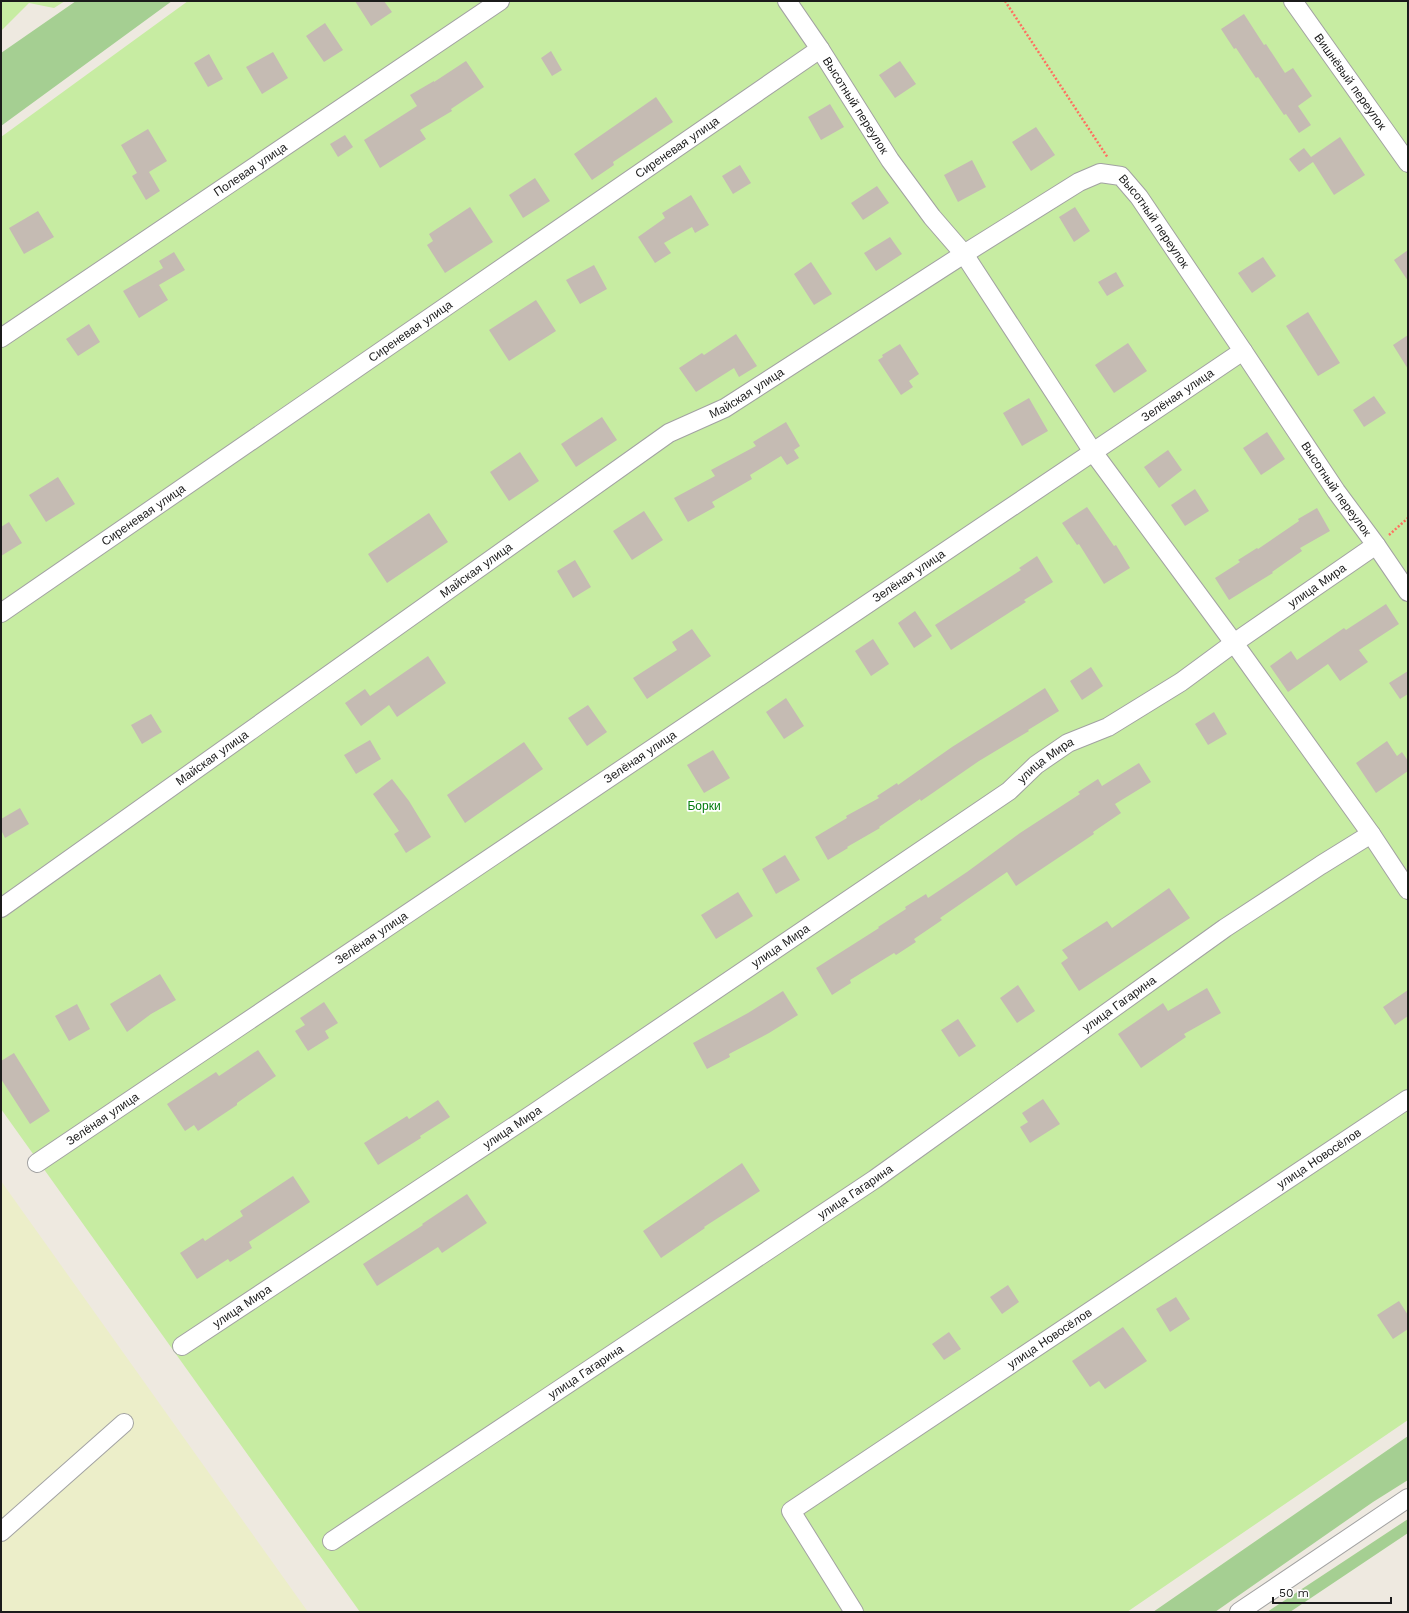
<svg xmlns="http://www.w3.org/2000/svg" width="1409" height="1613" font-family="'Work Sans',sans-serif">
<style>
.farmland{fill:#eceec9}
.grass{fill:#c7eca2}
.forest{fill:#a5cf92}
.building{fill:#c5bbb3}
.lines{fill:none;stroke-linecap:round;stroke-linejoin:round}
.minor-casing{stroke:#a2a2a2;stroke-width:20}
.path{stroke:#ff6f60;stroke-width:2.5;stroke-dasharray:2 2;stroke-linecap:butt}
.minor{stroke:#fff;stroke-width:18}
.labels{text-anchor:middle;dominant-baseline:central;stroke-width:3.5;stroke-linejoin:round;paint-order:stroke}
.street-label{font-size:12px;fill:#1b1b1b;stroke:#fff}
.park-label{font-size:12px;fill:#057d0e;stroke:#fff}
</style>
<rect width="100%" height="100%" fill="#eee9e0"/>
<path class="farmland" d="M1,1181l307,431h-307z"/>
<path class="grass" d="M1,1h64l-11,7 -25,-5 -28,28z
M188,1h1220v1419l-281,192h-767l-359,-503v-972z"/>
<path class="forest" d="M76,1h96l-171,125v-73z
M1408,1436v44l-35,22 -158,110h-62z
M1408,1519v14l-118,79h-23z"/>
<path class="building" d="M355,1h29l8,11 -21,14z
M1244,14l20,31 2,-1 19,29 8,-5 19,28 -14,10 13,19 -12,8 -13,-19 -2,1 -26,-38 -2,1 -20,-30 -2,1 -13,-20z
M325,23l18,27 -19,12 -18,-26z
M551,51l11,19 -10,6 -11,-18z
M273,52l15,26 -26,16 -16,-27z
M209,54l14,25 -15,8 -14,-24z
M466,61l18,26 -33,22 1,2 -32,19 6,9 -46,29 -16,-28 53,-34 -7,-11 24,-14v1z
M900,61l16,23 -21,14 -16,-23z
M656,97l17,25 -60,40 1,3 -22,15 -18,-26z
M830,104l14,23 -23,13 -13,-23z
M1036,127l19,28 -24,16 -19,-29z
M148,129l19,32 -18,11 11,19 -14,9 -14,-24 5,-3 -16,-28z
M345,135l8,12 -15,10 -8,-13z
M1340,137l25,38 -31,20 -21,-33 -14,10 -10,-13 15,-11 7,9z
M972,160l14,27 -28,15 -14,-27z
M740,165l11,18 -18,11 -11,-18z
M535,178l15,23 -27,17 -14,-23z
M877,186l12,17 -26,17 -12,-17z
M691,195l18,30 -14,8 -3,-6 -28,16 7,10 -16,10 -17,-26 27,-19 -3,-5z
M470,207l23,35 -48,31 -18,-28 6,-4 -4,-7z
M1075,207l15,24 -16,11 -15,-25z
M38,211l16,26 -30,17 -15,-26z
M890,237l12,17 -26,17 -12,-18z
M1408,250v31l-14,-21z
M174,252l11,18 -26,15 9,15 -29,18 -16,-27 40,-23 -4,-7z
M1263,257l13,19 -24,17 -14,-20z
M811,262l21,32 -18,11 -20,-31z
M594,265l13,24 -27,15 -14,-24z
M1116,272l8,14 -17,10 -9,-14z
M536,300l20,31 -47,30 -20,-31z
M1308,312l32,51 -22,13 -32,-50z
M89,324l11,18 -22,14 -12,-17z
M736,334l21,32 -18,11 -5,-9 -38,24 -17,-24 23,-15 2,2z
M1408,335v34l-15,-24z
M1128,343l19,28 -33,22 -19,-28z
M900,344l19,30 -10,7 4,6 -12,8 -23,-35 5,-3 -1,-2z
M1374,396l12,17 -22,14 -11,-17z
M1029,398l19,33 -26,15 -19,-33z
M602,417l15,23 -41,27 -15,-23z
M786,422l14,24 -6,4 5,8 -12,7 -6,-9 -31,19 2,4 -40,23 3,5 -27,15 -14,-24 41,-22 -4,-6 45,-24 -3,-4z
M1267,432l18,27 -24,16 -18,-27z
M1168,450l14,20 -23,18 -15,-21z
M520,452l19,29 -30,20 -19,-29z
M58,477l17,27 -29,18 -17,-27z
M1195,489l14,22 -24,15 -14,-21z
M1087,507l27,39 2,-1 14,23 -26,16 -25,-40 -2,1 -15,-22z
M1317,508l13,23 -30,17 2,3 -30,21 1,1 -44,27 -14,-22 25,-16 -2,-2 19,-12 1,1 41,-28 -1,-2z
M644,511l19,29 -31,20 -19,-29z
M429,513l19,29 -61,41 -19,-29z
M9,522l13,21 -21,13v-29z
M1037,556l16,26 -29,18 2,2 -75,48 -16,-25 86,-55 -2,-2z
M575,560l16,27 -18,11 -16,-27z
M1386,604l13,20 -40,26 9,12 -28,19 -12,-17 -40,28 -18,-26 21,-15 6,9 47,-32 2,2z
M915,611l17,25 -18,12 -16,-25z
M692,629l19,27 -64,43 -14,-21 44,-28 -5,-8z
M873,639l16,25 -18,12 -16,-25z
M428,656l18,27 -49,34 -8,-12 -28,21 -16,-23 20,-14 5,7z
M1091,667l12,19 -21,14 -12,-19z
M1408,671v23l-8,5 -11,-16z
M1045,688l14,23 -31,19 1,1 -50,30 -58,40 -1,-2 -41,28 1,1 -33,19 1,1 -20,12 -13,-23 32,-19 -1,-2 33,-18 -2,-2 20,-13 1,2 54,-38z
M786,698l18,28 -20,13 -18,-27z
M588,705l19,27 -20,14 -19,-28z
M1214,712l13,22 -19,11 -13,-21z
M151,714l11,18 -20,12 -11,-19z
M370,740l11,19 -25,15 -12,-19z
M1387,741l10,15 5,-4 6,9v10l-32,22 -20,-30z
M524,742l19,27 -78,54 -18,-28z
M713,750l17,28 -26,15 -17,-28z
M1139,763l12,19 -36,22 6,9 -28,19 1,2 -78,52 -9,-14 -67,46 2,2 -28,19 2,3 -20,13 -2,-2 -44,27 1,3 -19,12 -16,-27 63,-40 -1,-1 28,-18 -1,-2 21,-13 2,4 39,-26 53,-39 60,-39 -2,-2 20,-13 4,7z
M392,779l17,22 22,36 -25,16 -12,-19 5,-3 -26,-37z
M20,808l9,16 -24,14 -4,-8v-11z
M785,855l15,25 -24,14 -14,-25z
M1169,888l21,30 -111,73 -18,-28 7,-5 -6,-8 45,-29 5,7z
M738,892l15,24 -37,23 -15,-24z
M160,974l16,26 -25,14 -24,18 -17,-28z
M1018,985l17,26 -18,12 -17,-25z
M1207,988l14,25 -37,21 2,3 -45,31 -23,-34 45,-31 5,8z
M1408,990v26l-13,9 -12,-18z
M783,991l15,24 -29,18 -40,21 1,3 -23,12 -14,-26 55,-30z
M324,1002l14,21 -13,8 4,7 -21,13 -13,-20 10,-6 -5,-7z
M77,1004l13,25 -21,12 -14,-25z
M958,1019l18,27 -17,11 -18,-27z
M258,1050l18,26 -39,27v2l-39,26 -4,-6 -9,6 -18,-27 49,-32 3,4z
M14,1053l36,58 -20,13 -29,-45v-18z
M1043,1099l17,25 -30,19 -10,-16 8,-5 -6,-9z
M438,1100l12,17 -30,19 1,2 -43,27 -14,-22 43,-27 2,3z
M742,1163l18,28 -56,36 1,1 -44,30 -18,-27z
M293,1176l17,26 -61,40 3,6 -22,14 -2,-3 -31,20 -17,-26 23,-15 2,3 38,-25 -3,-5z
M467,1194l20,29 -45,30 -4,-6 -61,39 -14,-22 60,-39 -1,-1z
M1008,1285l11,17 -17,12 -12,-17z
M1176,1297l14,22 -20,13 -14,-23z
M1399,1301l9,14v14l-15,10 -16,-24z
M1123,1327l24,34 -42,28 -6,-8 -9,6 -18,-26z
M949,1332l12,17 -17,11 -12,-16z"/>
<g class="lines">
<defs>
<g id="minor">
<path id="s1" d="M787,1l33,48 70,111 42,57 32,37 115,-72 21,-9 21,3 18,21 104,154 93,140 40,54 32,47"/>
<path id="s2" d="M1293,1l115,162"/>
<path id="s3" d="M1,338l499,-337"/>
<path id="s4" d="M1,613l819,-564"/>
<path id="s5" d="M1,908l668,-475 56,-25 239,-154 129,198 141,191 137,191 37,56"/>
<path id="s6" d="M37,1163l1206,-812"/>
<path id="s7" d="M182,1346l352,-233 475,-322 27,-26 32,-22 40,-16 73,-45 53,-39 142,-98"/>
<path d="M1,1532l123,-109"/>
<path id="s8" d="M332,1541l543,-362 350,-251 96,-63 50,-31"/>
<path id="s9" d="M854,1612l-63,-101 617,-412"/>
<path d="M1239,1612l169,-114"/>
</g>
</defs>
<use href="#minor" class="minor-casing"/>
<path class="path" d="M1005,1l103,157
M1389,535l19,-17"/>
<use href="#minor" class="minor"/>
</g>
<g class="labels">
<g class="street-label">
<text stroke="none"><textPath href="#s2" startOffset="99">Вишнёвый переулок</textPath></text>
<text stroke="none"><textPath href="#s1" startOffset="125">Высотный переулок</textPath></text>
<text stroke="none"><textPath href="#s4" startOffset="821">Сиреневая улица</textPath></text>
<text stroke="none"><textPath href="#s3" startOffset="301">Полевая улица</textPath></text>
<text stroke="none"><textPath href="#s1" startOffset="545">Высотный переулок</textPath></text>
<text stroke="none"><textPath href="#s4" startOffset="497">Сиреневая улица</textPath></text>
<text stroke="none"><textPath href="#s5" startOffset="907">Майская улица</textPath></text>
<text stroke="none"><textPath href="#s6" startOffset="1375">Зелёная улица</textPath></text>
<text stroke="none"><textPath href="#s1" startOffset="869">Высотный переулок</textPath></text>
<text stroke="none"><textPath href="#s4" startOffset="173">Сиреневая улица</textPath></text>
<text stroke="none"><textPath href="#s5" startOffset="583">Майская улица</textPath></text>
<text stroke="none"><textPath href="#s6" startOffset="1051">Зелёная улица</textPath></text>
<text stroke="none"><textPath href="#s7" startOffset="1368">улица Мира</textPath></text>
<text stroke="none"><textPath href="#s6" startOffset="727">Зелёная улица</textPath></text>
<text stroke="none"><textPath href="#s5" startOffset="259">Майская улица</textPath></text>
<text stroke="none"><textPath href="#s7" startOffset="1044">улица Мира</textPath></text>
<text stroke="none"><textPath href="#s6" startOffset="403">Зелёная улица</textPath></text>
<text stroke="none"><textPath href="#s7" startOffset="720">улица Мира</textPath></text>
<text stroke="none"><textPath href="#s8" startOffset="953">улица Гагарина</textPath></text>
<text stroke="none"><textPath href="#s6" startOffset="79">Зелёная улица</textPath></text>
<text stroke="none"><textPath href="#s7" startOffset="396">улица Мира</textPath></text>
<text stroke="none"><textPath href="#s9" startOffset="754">улица Новосёлов</textPath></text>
<text stroke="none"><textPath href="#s8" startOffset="629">улица Гагарина</textPath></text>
<text stroke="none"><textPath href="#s7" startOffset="72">улица Мира</textPath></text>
<text stroke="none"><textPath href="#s9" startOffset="430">улица Новосёлов</textPath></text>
<text stroke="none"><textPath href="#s8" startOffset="305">улица Гагарина</textPath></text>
</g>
<g class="park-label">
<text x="704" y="806">Борки</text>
</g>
</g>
<rect width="1409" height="1613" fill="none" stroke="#1b1b1b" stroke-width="4"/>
<path d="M1273 1597v6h118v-6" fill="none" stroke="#1b1b1b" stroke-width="2"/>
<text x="1279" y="1597" font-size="12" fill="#1b1b1b" stroke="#ffffff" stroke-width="3" paint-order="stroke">50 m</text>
</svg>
